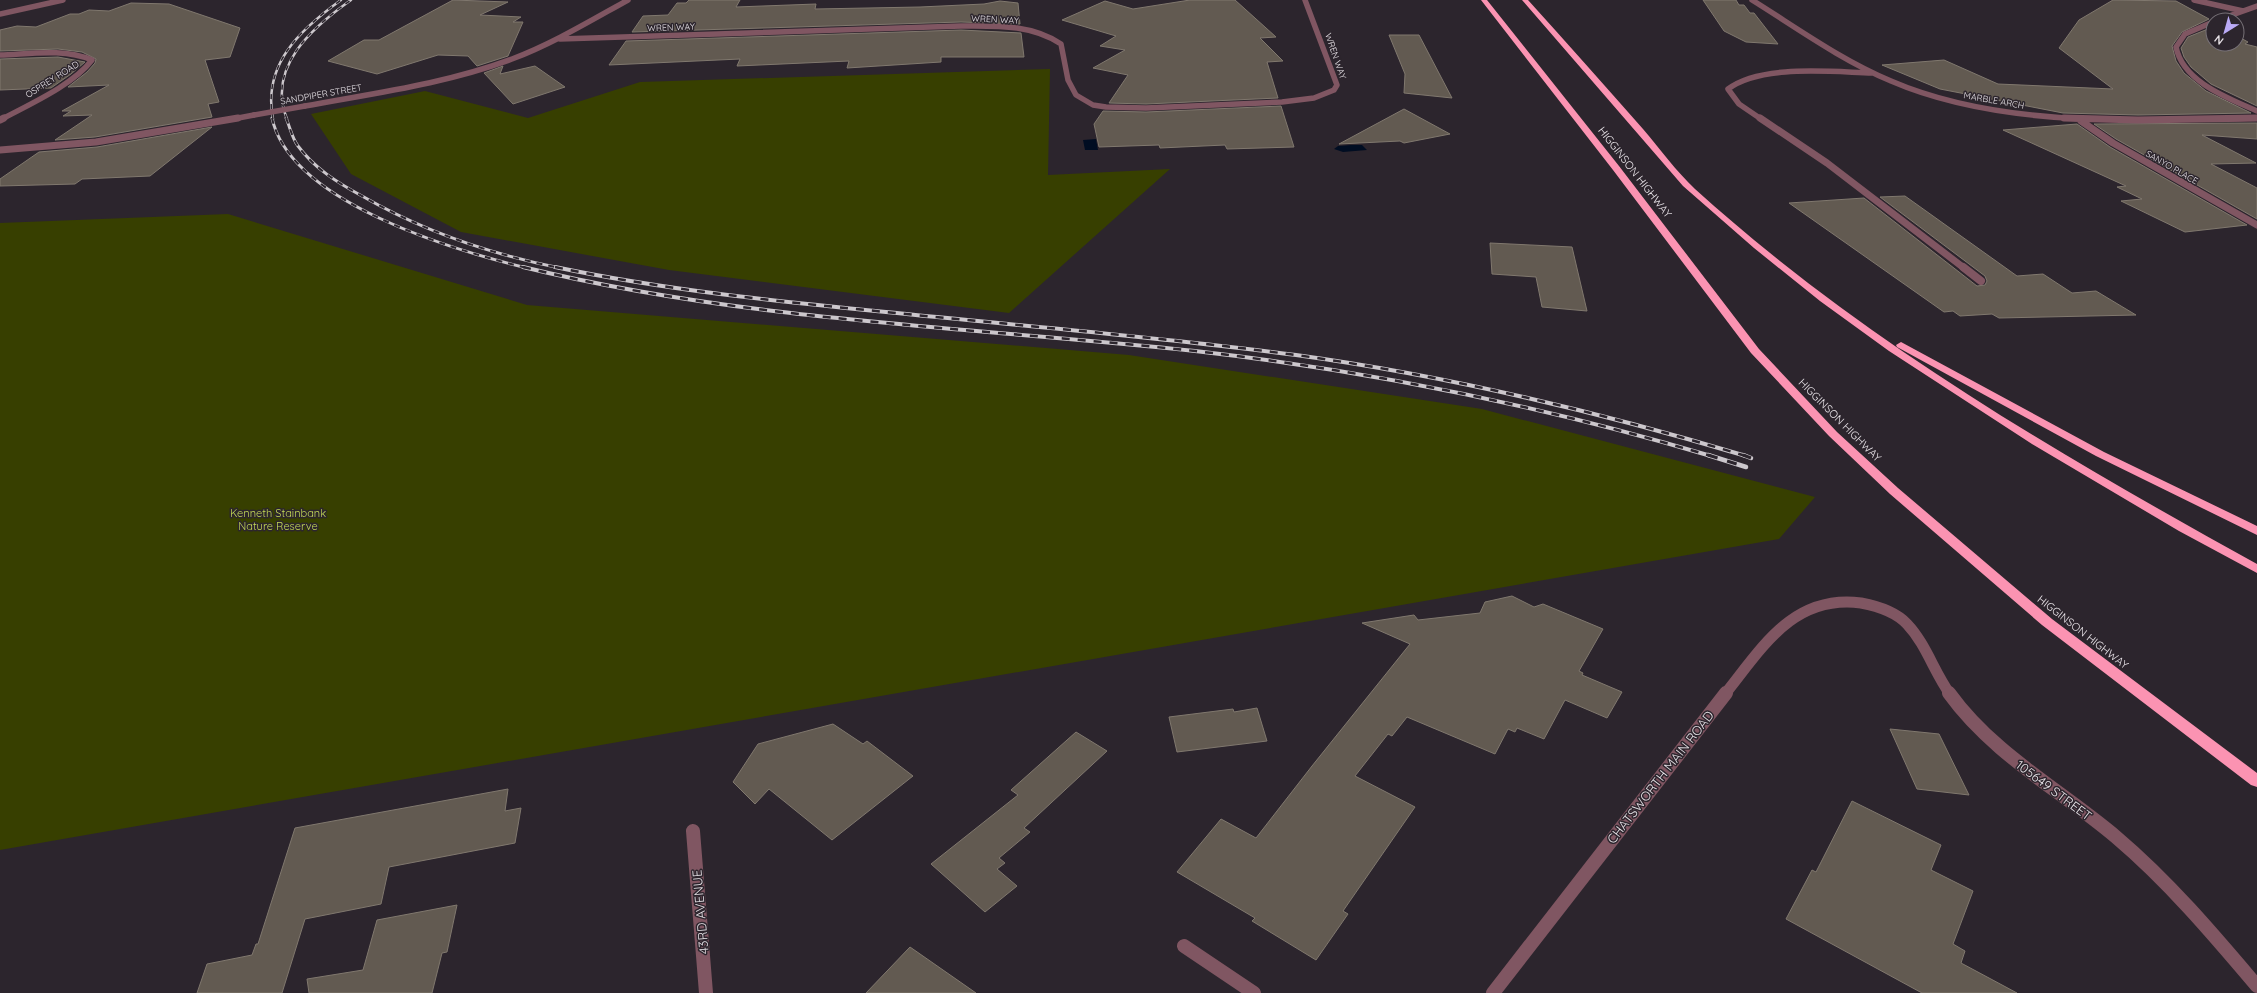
<svg xmlns="http://www.w3.org/2000/svg" width="2257" height="993" font-family="Quicksand,sans-serif">
<style>
.green{fill:#373f00}
.water{fill:#000d22}
.building{fill:#625a51;stroke:#80786e}
.lines{fill:none;stroke-linecap:round;stroke-linejoin:round}
.lane{stroke:#805662;stroke-width:14}
.street-far4{stroke:#805662;stroke-width:5.5}
.street-far3{stroke:#805662;stroke-width:7}
.street-far2{stroke:#805662;stroke-width:8}
.street-far1{stroke:#805662;stroke-width:11}
.street{stroke:#805662;stroke-width:14}
.highway{fill:#fb93b2;fill-rule:evenodd}
.rail-far3-casing{stroke:#ccc7cc;stroke-width:2.5}
.rail-far2-casing{stroke:#ccc7cc;stroke-width:3}
.rail-far1-casing{stroke:#ccc7cc;stroke-width:4}
.rail-casing{stroke:#ccc7cc;stroke-width:4.5}
.rail-far3{stroke:#2c252d;stroke-width:1.5;stroke-dasharray:5;stroke-linecap:butt}
.rail-far2{stroke:#2c252d;stroke-width:2;stroke-dasharray:6;stroke-linecap:butt}
.rail-far1{stroke:#2c252d;stroke-width:2.5;stroke-dasharray:8;stroke-linecap:butt}
.rail{stroke:#2c252d;stroke-width:3;stroke-dasharray:10;stroke-linecap:butt}
.street-bridge{stroke:#805662;stroke-width:5.5}
.labels{text-anchor:middle;dominant-baseline:central;stroke-width:3;stroke-linejoin:round;paint-order:stroke}
.far-street-label{font-size:9px;fill:#e7e2e7;stroke:#2c252d}
.street-label{font-size:11px;fill:#e7e2e7;stroke:#2c252d}
.park-label{font-size:11px;fill:#c5db55;stroke:#2c252d}
.near-street-label{font-size:13px;fill:#e7e2e7;stroke:#2c252d}
</style>
<rect width="100%" height="100%" fill="#2c252d"/>
<path class="green" d="M1050,69l-2,106 122,-6 -161,144 -340,-43 -208,-38 -110,-58 -40,-60 114,-23 103,27 112,-36z
M228,214l299,91 602,50 353,54 333,88 -36,42 -1779,311v-627z"/>
<path class="water" d="M1096,139l2,11h-13l-2,-10z
M1351,145h11l5,5 -24,2 -9,-3 4,-3z"/>
<path class="building" d="M453,0l55,2 -28,13 41,2 -8,5h10l-15,34 -31,10 -9,-10 -30,-1 -61,19 -49,-13 36,-21h15z
M689,0h51l-4,7 80,-3 -1,5 105,-2 64,-3 16,-3 18,2 2,21 -59,-2 -329,10 11,-16 25,-1 9,-12h9z
M1190,0h45l41,37 -16,1 23,23 -16,1 11,36 -132,6 -37,-1 19,-28 -35,-7 32,-18 -25,-4 16,-10 -54,-16 43,-19 28,8z
M1703,0h33l3,5h5l6,8h4l24,31 -32,-2 -22,-11z
M2113,0l63,1 33,18 -27,13 -10,14 4,15 8,12 22,18 45,22 -113,2 -75,-2 -123,-24 -58,-24 62,-5 54,24 115,5 -54,-41 20,-28z
M131,3l38,1 71,24 -10,29 -25,3 14,42 -11,2 4,13 -117,20 -40,3 37,-25 -29,1 8,-5h-9l47,-26 -41,2 19,-15 8,-9 1,-4 -14,-7 -24,-3 -58,2v-21l17,-4 19,1 34,-13h9l10,-4 20,1z
M2213,27v17h24v-8l11,6 -3,2 12,3v59l-46,-22 -20,-17 -7,-10 -3,-9 7,-11z
M961,30l60,3 3,24h-83v5l-94,6 2,-7 -112,5 3,-7 -131,6 17,-24z
M1389,35h30l33,63 -48,-5 1,-19z
M58,57l27,5 -14,12 -20,14 -51,2v-31z
M503,66l-3,8 35,-8 30,21 -52,17 -29,-31z
M1281,106l13,41 -67,2 -2,-4 -65,3 -1,-3 -60,2 -5,-23 9,-13 43,1z
M1404,109l46,25 -46,9 -4,-2 -61,3z
M2257,123v16l-55,-4 54,28 -45,1 46,24v31l-141,-80 -22,-15z
M2077,124l33,23 137,78 -62,7 -64,-31 21,-2 -25,-12 9,-1 -123,-56z
M212,127l-62,49 -68,3 -7,5 -75,2v-7l39,-27 58,-5z
M1905,196l112,80 26,-2 29,19 24,-2 40,24 -137,3 -7,-4 -32,2 -7,-5 -9,1 -155,-109 75,-5 113,88 8,-1 2,-4 -2,-5 -105,-79z
M1490,243l82,4 15,64 -45,-4 -6,-30 -44,-3z
M1512,596l22,11 9,-3 60,25 -24,42 4,2 -1,2 40,17 -15,26 -42,-18 -21,39 -27,-11 -2,4 -7,-3 -13,25 -88,-37 -15,19 -4,-2 -33,42 60,31 -72,104 5,3 -32,46 -64,-39 3,-3 -78,-46 44,-53 35,19 56,-72 98,-122 -48,-21 52,-8 4,5 62,-7 5,-11z
M1257,708l10,33 -90,11 -8,-35 64,-8 1,3z
M833,724l30,20 4,-3 46,35 -81,64 -63,-51 -14,15 -22,-22 25,-38z
M1890,729l49,5 30,61 -52,-6z
M1076,732l31,19 -83,77 6,4 -31,26 6,5 -8,6 20,17 -32,26 -54,-48 87,-69 -7,-5z
M508,789l-3,22 16,-3 -6,35 -126,24 -8,37 -76,15 -23,74h-85l10,-29 45,-9 4,-11h2l37,-116z
M1852,801l89,44 -10,25 42,21 -20,53 12,7 -4,12 56,30h-95l-136,-74 26,-49 4,2z
M457,905l-10,47 -5,1 -10,40h-123l-2,-14 56,-9 14,-50z
M910,947l66,46h-110z"/>
<g class="lines">
<path class="lane" d="M1184,946l70,47"/>
<path class="street-far4" d="M1752,0c45,28 89,60 139,81 60,26 128,35 192,38
M2194,0l49,11
M0,14l63,-14
M2218,20l39,-14
M2213,22l-28,12 -9,13c7,35 52,51 81,64
M560,39l401,-13c35,0 70,-2 100,18l7,36 8,15 17,10 13,2 40,1 136,-6 32,-4 20,-8 3,-5 -32,-85
M0,55c30,-1 63,-7 92,5 -19,25 -62,44 -90,59
M305,106c70,-13 140,-22 207,-47 40,-15 78,-38 116,-59
M233,119l21,-4
M1761,119l-22,-15 -11,-15c33,-25 104,-17 144,-16
M2220,119l37,-1"/>
<path class="street-far3" d="M1760,118l67,45 137,105
M2064,118l74,2 119,-2
M0,120l4,-2
M2081,121l32,22 144,82
M0,150l96,-8 142,-24"/>
<path class="street-far2" d="M1963,267l18,14"/>
<path class="street-far1" d="M1725,694c37,-46 68,-100 136,-91 16,3 34,8 46,21 19,20 27,48 43,70"/>
<path class="street" d="M1949,693c44,61 110,96 167,144 52,44 97,97 141,149
M693,831l13,162
M1493,993l233,-300"/>
<path class="highway" d="M1481,0h6l132,166 140,183 78,83 61,56 154,131 205,154v14l-6,-2 -209,-160 -152,-131 -61,-58 -78,-83 -138,-183z
M1522,0h6c39,43 77,86 115,129 17,20 33,42 52,60 168,152 365,266 562,375v9l-78,-42 -147,-87 -143,-93 -69,-50 -66,-53 -71,-62z
M1901,342l203,110 153,74v9l-161,-79 -199,-109 -1,-2z"/>
<defs>
<path id="rail-far3" d="M273,119c-11,-55 28,-90 68,-119
M287,119c-21,-52 26,-92 64,-119"/>
<path id="rail-far2" d="M272,118c18,84 181,132 255,150
M286,118c4,9 6,20 12,28 16,22 40,37 64,50 61,35 128,58 198,72"/>
<path id="rail-far1" d="M523,267c220,54 448,60 672,84 176,20 347,55 516,105
M555,267c110,23 220,34 331,45 137,14 274,25 410,43 153,21 303,57 450,101"/>
<path id="rail" d="M1708,455l38,12
M1743,455l8,3"/>
</defs>
<use href="#rail-far3" class="rail-far3-casing"/>
<use href="#rail-far2" class="rail-far2-casing"/>
<use href="#rail-far1" class="rail-far1-casing"/>
<use href="#rail" class="rail-casing"/>
<use href="#rail-far3" class="rail-far3"/>
<use href="#rail-far2" class="rail-far2"/>
<use href="#rail-far1" class="rail-far1"/>
<use href="#rail" class="rail"/>
<path class="street-bridge" d="M254,115l51,-9"/>
</g>
<g class="labels">
<g class="far-street-label">
<text transform="translate(995 19) rotate(3)">WREN WAY</text>
<text transform="translate(671 27) rotate(-2)">WREN WAY</text>
<text transform="translate(1336 56) rotate(71)">WREN WAY</text>
<text transform="translate(52 79) rotate(-32)">OSPREY ROAD</text>
<text transform="translate(321 94) rotate(-10)">SANDPIPER STREET</text>
<text transform="translate(1994 100) rotate(10)">MARBLE ARCH</text>
<text transform="translate(2172 167) rotate(30)">SANYO PLACE</text>
</g>
<g class="street-label">
<text transform="translate(1635 172) rotate(52)">HIGGINSON HIGHWAY</text>
<text transform="translate(1840 420) rotate(45)">HIGGINSON HIGHWAY</text>
<text transform="translate(2083 632) rotate(38)">HIGGINSON HIGHWAY</text>
</g>
<g class="park-label">
<text x="278" y="513">Kenneth Stainbank<tspan x="278" dy="13">Nature Reserve</tspan></text>
</g>
<g class="near-street-label">
<text transform="translate(1660 777) rotate(-52)">CHATSWORTH MAIN ROAD</text>
<text transform="translate(2054 790) rotate(37)">105649 STREET</text>
<text transform="translate(700 912) rotate(-95)">43RD AVENUE</text>
</g>
</g>
<g transform="translate(2225 32) rotate(217)"><circle r="19" fill="#2c252d" stroke="#777177"/>
<path d="M0-3L7 15L0 10L-7 15Z" fill="#baaaf6"/>
<text y="-6" font-size="11" font-weight="bold" text-anchor="middle" fill="#e7e2e7">N</text>
</g>
</svg>
